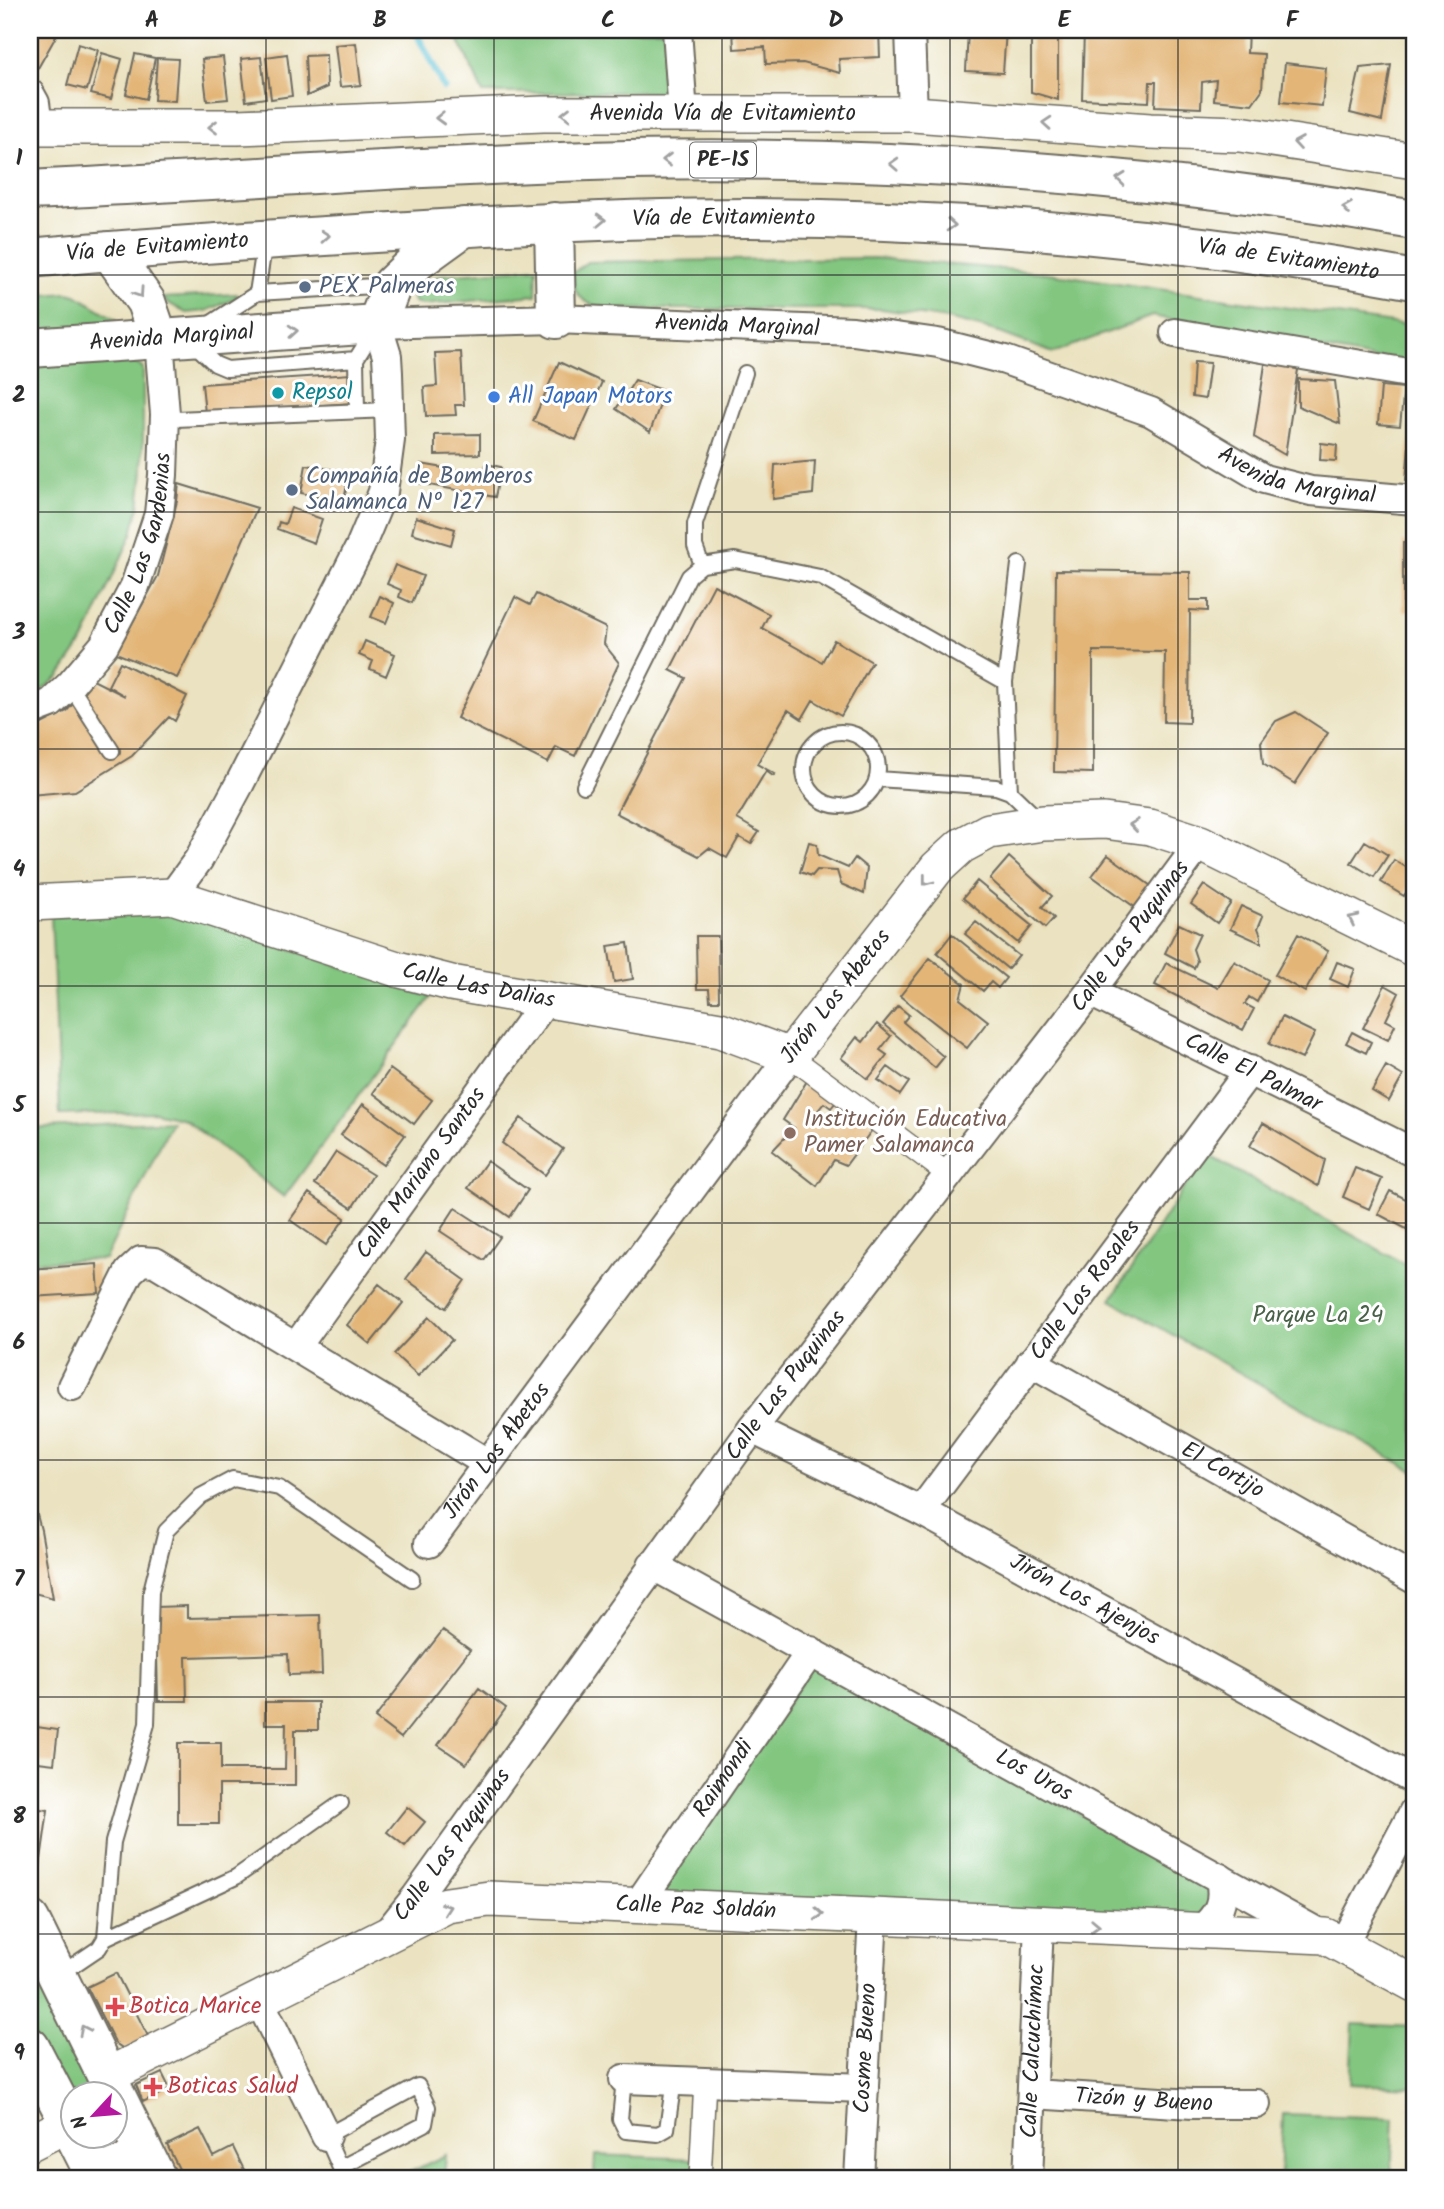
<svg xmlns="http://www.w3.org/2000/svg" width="1444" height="2209" font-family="Kalam,sans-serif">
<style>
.green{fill:#82c680;stroke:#567856;stroke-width:2}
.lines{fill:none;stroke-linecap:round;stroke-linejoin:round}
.stream{stroke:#56bfd3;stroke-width:7}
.building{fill:#e3b678}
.service-casing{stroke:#6e6b5f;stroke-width:18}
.pedestrian-casing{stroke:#6e6b5f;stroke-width:24}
.minor-casing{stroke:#6e6b5f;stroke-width:32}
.tertiary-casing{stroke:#6e6b5f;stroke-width:38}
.secondary-casing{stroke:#6e6b5f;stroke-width:42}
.motorway-casing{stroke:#6e6b5f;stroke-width:42}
.service{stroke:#fff;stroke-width:14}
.pedestrian{stroke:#fff;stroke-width:21}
.minor{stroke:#fff;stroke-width:28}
.tertiary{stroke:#fff;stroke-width:35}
.secondary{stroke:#fff;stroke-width:38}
.motorway{stroke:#fff;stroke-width:38}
.oneway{stroke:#a0a0a0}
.grid{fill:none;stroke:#2b2b2b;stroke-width:2;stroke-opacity:0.55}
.service-dot{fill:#5c6f8a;stroke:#fff;stroke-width:2.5}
.culture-dot{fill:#0f9aa8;stroke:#fff;stroke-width:2.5}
.shop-dot{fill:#3f7fe0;stroke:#fff;stroke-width:2.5}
.education-dot{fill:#8d6e63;stroke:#fff;stroke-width:2.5}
.health-dot{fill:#e0444e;stroke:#fff;stroke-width:2.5}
.labels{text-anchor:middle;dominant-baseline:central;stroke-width:6;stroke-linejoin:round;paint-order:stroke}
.shield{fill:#fff;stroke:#6b6b6b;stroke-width:2}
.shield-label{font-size:21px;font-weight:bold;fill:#2b2b2b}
.street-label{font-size:23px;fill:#2b2b2b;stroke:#fff}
.service-label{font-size:23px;fill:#4e5e75;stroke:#fff;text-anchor:start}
.culture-label{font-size:23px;fill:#0d838f;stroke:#fff;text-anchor:start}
.shop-label{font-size:23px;fill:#366cbe;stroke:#fff;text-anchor:start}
.education-label{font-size:23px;fill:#785e54;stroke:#fff;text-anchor:start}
.park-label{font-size:23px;fill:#496149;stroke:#fff}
.health-label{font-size:23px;fill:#be3a42;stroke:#fff;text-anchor:start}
.neatline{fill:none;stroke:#2b2b2b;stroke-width:2.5}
.grid-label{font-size:23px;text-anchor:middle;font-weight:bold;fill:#2b2b2b}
</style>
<rect width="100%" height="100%" fill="#fff"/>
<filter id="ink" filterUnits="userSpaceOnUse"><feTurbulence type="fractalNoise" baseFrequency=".0143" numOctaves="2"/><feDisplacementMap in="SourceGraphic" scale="14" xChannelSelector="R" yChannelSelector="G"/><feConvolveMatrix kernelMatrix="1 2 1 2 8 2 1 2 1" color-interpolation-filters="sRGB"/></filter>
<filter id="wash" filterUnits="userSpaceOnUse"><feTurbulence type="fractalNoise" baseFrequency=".00686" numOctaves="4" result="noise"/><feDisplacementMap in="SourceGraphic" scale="28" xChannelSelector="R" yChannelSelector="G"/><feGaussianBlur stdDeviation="1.57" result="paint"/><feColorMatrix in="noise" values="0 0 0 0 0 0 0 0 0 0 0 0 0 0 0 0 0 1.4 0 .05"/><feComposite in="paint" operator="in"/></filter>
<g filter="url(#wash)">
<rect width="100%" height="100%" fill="#eae2c0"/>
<path class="green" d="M454,30h214l3,62 -188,1z
M874,258l174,15 366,53v40l-262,-50 -99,37 -61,-23 -45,-11 -65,-10h-279c-19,-6 -31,-14 -30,-36l14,-11z
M537,268l-1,27 -112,10 -10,-3 -2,-8c9,-9 17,-15 29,-19z
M68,293l8,2 41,25 1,8 -88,8v-40z
M237,294v4l-31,13 -20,2 -26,-15z
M123,356l20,12v102l-4,37 -7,27 -48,106 -25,37 -29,22v-336z
M159,911l67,16 205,70 -147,200 -100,-78 -30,-7 -94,3 -9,-200z
M172,1121l-67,138 -75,3v-133z
M1206,1154l208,115v202l-303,-171z
M813,1666l394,218 4,19 -14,16 -544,-20z
M30,1953l68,140 -24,1 -4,16 -40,-83z
M1353,2024l61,3v60l-64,-3z
M1283,2114l111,4 -3,61h-111z
M446,2155l-2,24h-48z
M595,2155l101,4 -1,20h-101z"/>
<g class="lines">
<path class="stream" d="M415,30l29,58"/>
</g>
<g id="blocks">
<path class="building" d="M36,30l23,1 -21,37 -8,-5v-23z
M733,30h32v3l114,-3 1,27 -41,2 1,14 -37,-10 -37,1 -1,-17 -31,2z
M968,30h38l-3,43 -37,-2z
M1031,30h27v70l-27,-8z
M1131,30h48v6h14l1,-6h54l-1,23 17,1 -2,36 -10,14 -38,-4 2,-20 -14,2 -1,26 -46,-2 1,-24h-6l-1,20 -67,-3 2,-68 47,2z
M356,43l5,42 -21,2 -5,-42z
M78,44l20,6 -11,40 -20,-5z
M102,53l20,6 -11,40 -20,-5z
M135,54l20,4 -9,41 -20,-5z
M287,54l5,42 -21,3 -5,-42z
M326,55l1,32 -20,9 -2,-40z
M223,57l5,42 -21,2 -5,-42z
M261,57l5,41 -20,3 -5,-42z
M157,58l21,1 -3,42 -21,-1z
M1285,63l41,5 -4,38 -41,-4z
M1391,65l-9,56 -32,-8 10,-45z
M461,352l3,53h-9l1,10 -30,1 -2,-29 13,-1 -2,-33z
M1266,358l33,5 -14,92 -31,-18z
M559,362l43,20 -26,58 -43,-19z
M1194,362l16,1 -5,36 -13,-2z
M351,374l2,29 -148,10 -3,-29z
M1298,379l37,2 5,43 -42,-18z
M635,380l30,11 -15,41 -34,-23z
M1381,386l23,2 -4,38 -22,-2z
M1411,424h3v57l-8,-1z
M480,434v20l-45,1v-20z
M1321,443l16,2 -1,16 -16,-1z
M815,461l-2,33 -40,5 2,-34z
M421,464l63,11 2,-11 15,3 -6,30 -77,-14z
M306,465l43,7 -5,29 -43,-8z
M179,484l78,24 -40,92 -40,78 -61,-25 42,-77 19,-75z
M291,508l31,11 -8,24 -37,-14 2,-7 6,2z
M416,517l39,12 -4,16 -39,-12z
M1403,542l11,4v64l-11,2z
M395,565l28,11 -11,27 -13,-6 2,-7 -14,-6z
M1056,570l134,2v28h18v11l-18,-1 -1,113 -25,-1 1,-70 -72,-1v122l-39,-1z
M714,585l55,29 -7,14 60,34 12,-22 38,22 -31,54 -28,-16 -11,19 -14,-9 -31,54 18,10 -2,2 -7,-5 -29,48 22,13 -8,12 -12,-7 -12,21 -18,-10 -10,8 -83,-43 70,-135 -16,-8z
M536,594l70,34 -2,16 15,19 -44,93 -19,-9 -8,16 -91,-45 58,-121 15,8z
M380,596l14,7 -8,20 -15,-6z
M365,641l30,13 -9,22 -16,-7 3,-8 -14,-6z
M120,662l67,34 -12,25 -6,-4 -37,39 -57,35 -45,4v-65l37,-19 26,-31 32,16 -17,-10z
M1296,712l32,21 -33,51 -32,-20 -2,-22 15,-21z
M1365,841l23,14 -14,22 -23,-14z
M809,842l8,2 1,11 30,13 7,-10 12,10 -3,26 -23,-10 -4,-13 -20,-1 -5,6 -12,-4z
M1108,855l43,31 -15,22 -44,-32z
M1009,857l43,39 -10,11 12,11 -9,10 -55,-49z
M1394,860l20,12v7l-10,17 -23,-14z
M977,881l55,45 -14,17 -55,-45z
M1204,885l27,18 -14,20 -26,-19z
M1241,906l22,10 -5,12 3,8v7l-31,-14z
M976,922l43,34 -11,13 -43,-35z
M1179,924l21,10 -7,15 4,12 -3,7 -29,-15z
M952,934l54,44 -8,10 -7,-6 -8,9 -46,-38z
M1298,934l30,17 -23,41 -30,-17z
M696,936h22l1,65h-9l-1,-12h-12z
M628,943l5,36 -19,3 -6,-36z
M930,958l34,26 -4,15 28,22 -21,27 -67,-52z
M1234,961l34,19 -11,22 -8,-5 -4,7 9,5 -11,21 -88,-45 11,-22 52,25z
M1337,962l18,7 -7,18 -18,-8z
M1385,985l14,8 -13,27 9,5 -7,15 -25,-12z
M898,1006l11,9 -6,7 41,35 -9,11 -52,-44z
M1282,1017l33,16 -13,26 -33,-15z
M877,1024l14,12 -11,14 7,5 -19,24 -27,-21 16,-21 6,5z
M1352,1032l19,10 -5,11 -20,-10z
M1386,1066l17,10 -14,25 -17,-10z
M888,1067l21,15 -9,13 -22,-15z
M390,1069l42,31 -18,24 -41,-31z
M810,1076l29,22 -8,10 -7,-5 -8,10 22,14 14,-19 23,18 -29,39 -12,-5 -17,26 -45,-35 22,-23 -11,-8z
M363,1104l42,31 -22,30 -42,-30z
M521,1118l42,31 -18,26 -43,-32z
M1263,1123l62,37 -7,26 -68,-40z
M336,1152l37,23 -21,33 -37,-24z
M487,1161l41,29 -18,27 -42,-29z
M1355,1168l27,11 -13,30 -26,-12z
M1390,1191l24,12v30l-36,-19z
M309,1193l36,25 -19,27 -36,-25z
M455,1208l45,29 -16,23 -44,-29z
M426,1252l39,28 -19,28 -40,-29z
M97,1264l2,29 -69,4v-28z
M379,1284l24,19 -33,41 -23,-19z
M429,1317l23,23 -34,36 -24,-22z
M31,1492l10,38 12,68 -23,-6z
M187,1606v12l133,-3 2,59 -33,1 -1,-21 -102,3 1,44h-29l-2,-94z
M443,1630l27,20 -69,88 -26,-20z
M479,1688l27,20 -40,56 -28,-19z
M265,1702h53v28h-23v55h-76v39h-41v-81h43v26h64l1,-45h-21z
M30,1726l28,4 -4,34 -24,-3z
M407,1807l18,15 -20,24 -18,-14z
M30,1808l18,2 -10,71 -8,-18z
M116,1973l33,65 -25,11 -9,-6 -28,-56z
M162,2073l8,16 -27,13 -7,-17z
M200,2129l14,28 19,-10 13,27 -11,5h-51l-17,-34z"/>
</g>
</g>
<g filter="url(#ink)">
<use href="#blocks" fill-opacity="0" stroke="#6e6b5f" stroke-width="2"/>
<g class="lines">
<defs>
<path id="service" d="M257,293l8,-52
M208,325l49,-32 134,-8
M194,344l21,20 12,5 129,-10 19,-30
M356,359l1,52
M165,414l11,5 213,-9
M702,565l-7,-19v-22l50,-151
M1005,682l14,-118
M70,685l42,66
M804 769a37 37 0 1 1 74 0a37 37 0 1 1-74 0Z
M877,779l119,8 14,5 29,28
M584,786l105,-210 13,-11 33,-5 85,17 185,105 5,110
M105,1938l131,-61 105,-74
M59,1975l40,-27 6,-10 8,-96 34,-118 4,-133 15,-60 35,-35 32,-17 46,9 133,91
M624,2079l-4,40 6,12 32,3 9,-5 7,-49
M418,2086l10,21 -3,17 -85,44 -14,-32z"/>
<path id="pedestrian" d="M790,1056l159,119
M700,2179l5,-98"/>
<g id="minor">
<path d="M677,30l6,84"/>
<path d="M910,30l3,84"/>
<path d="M30,94l5,9 3,23"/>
<path d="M1175,333l239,41"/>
<path id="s1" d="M30,711l21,-8 19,-18 34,-40 31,-59 24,-72 4,-39 2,-61 -6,-74"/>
<path id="s2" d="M172,896l27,-37 41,-76 120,-236 23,-55 7,-52 -2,-67 -1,-17 -10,-32 179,-5 297,12 85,12 67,17 146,52 113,67 47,12 103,9"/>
<path id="s3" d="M1090,992l324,161"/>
<path id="s4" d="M296,1347l250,-347"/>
<path id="s5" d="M1031,1362l383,217"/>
<path d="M72,1386l57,-114 12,-11 14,1 332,201"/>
<path id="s6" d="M752,1429l169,82 493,269"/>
<path id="s7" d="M921,1511l329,-441"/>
<path id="s8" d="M429,1543l361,-487"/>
<path id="s9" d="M652,1565l672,371"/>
<path id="s10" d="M637,1906l174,-255"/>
<path d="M1200,1931c19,-17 25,-28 20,-53"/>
<path id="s11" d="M388,1932l28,-35 336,-468 338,-437 110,-149"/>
<path d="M1342,1946l72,-135"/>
<path d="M259,2000l67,136"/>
<path d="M624,2079l240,9"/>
<path id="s12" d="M1032,2094l161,10h63"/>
<path id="s13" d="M859,2179l14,-263"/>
<path id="s14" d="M1028,2179l11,-255"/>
</g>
<g id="tertiary">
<path id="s15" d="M30,127h208l305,-13h370l237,17 90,3 174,27"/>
<path id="s16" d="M30,903l142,-7 225,73 54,14 269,47 70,26 147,-188 24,-22 28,-15 54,-8 61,-2 46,6 50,16 214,106"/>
<path id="s17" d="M107,2076l340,-171 42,-6 836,37 89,48"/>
<path d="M30,2143l44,-22"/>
<path d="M85,2179l60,-26"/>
</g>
<g id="secondary">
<path id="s18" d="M30,348l347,-24"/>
<path d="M30,1920l127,259"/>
<path d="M30,2047l44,85"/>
<path d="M75,2136l22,43"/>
</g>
<g id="motorway">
<path d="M30,190c199,-10 399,-25 599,-30 263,-5 527,14 785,60"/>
<path d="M554,222l2,97"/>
<path d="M110,251l36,51 13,38"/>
<path id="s19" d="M30,258c120,-11 241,-19 362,-26 118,-8 237,-14 356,-14 223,1 447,21 666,62"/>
<path d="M377,324l15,-39 25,-24 47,-34"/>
</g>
</defs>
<use href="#service" class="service-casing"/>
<use href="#pedestrian" class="pedestrian-casing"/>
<use href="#minor" class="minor-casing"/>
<use href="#tertiary" class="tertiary-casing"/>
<use href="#secondary" class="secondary-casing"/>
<use href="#motorway" class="motorway-casing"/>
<use href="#service" class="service"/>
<use href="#pedestrian" class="pedestrian"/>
<use href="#minor" class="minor"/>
<use href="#tertiary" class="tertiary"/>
<use href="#secondary" class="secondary"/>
<use href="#motorway" class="motorway"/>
</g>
<defs><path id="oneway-chevron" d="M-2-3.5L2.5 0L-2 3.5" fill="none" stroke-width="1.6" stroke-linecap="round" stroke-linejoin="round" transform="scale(1.75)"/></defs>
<g class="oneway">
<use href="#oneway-chevron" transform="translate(566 114) rotate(180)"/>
<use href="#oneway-chevron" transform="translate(440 118) rotate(178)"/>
<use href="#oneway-chevron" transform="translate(1047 123) rotate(-176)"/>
<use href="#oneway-chevron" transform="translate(213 127) rotate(-180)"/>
<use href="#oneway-chevron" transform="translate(1298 143) rotate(-171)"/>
<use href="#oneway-chevron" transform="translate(667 160) rotate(180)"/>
<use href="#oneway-chevron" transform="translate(894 164) rotate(-177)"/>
<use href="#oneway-chevron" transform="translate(1121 179) rotate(-174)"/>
<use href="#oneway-chevron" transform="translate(1347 208) rotate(-171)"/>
<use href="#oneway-chevron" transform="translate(601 220) rotate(-2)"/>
<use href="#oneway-chevron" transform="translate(951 225) rotate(4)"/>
<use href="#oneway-chevron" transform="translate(325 236) rotate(-4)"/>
<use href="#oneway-chevron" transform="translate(139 293) rotate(56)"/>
<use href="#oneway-chevron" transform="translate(293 331) rotate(-4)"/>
<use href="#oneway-chevron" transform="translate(1134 825) rotate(-172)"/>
<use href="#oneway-chevron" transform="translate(927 881) rotate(128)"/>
<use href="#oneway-chevron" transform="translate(1353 919) rotate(-154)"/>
<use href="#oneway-chevron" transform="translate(446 1908) rotate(-19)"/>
<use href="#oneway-chevron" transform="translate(819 1914) rotate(3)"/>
<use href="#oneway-chevron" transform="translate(1095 1926) rotate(2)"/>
<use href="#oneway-chevron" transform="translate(84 2030) rotate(-116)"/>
</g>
</g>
<path class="grid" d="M266,30v2149M494,30v2149M722,30v2149M950,30v2149M1178,30v2149M30,275h1384M30,512h1384M30,749h1384M30,986h1384M30,1223h1384M30,1460h1384M30,1697h1384M30,1934h1384"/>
<g class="service-dot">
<circle cx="305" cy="287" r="7"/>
<circle cx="292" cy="490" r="7"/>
</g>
<circle class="culture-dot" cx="278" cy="393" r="7"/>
<circle class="shop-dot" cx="494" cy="397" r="7"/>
<circle class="education-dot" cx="790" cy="1133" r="7"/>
<g class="health-dot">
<path d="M111.5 1996.5h7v7h7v7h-7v7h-7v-7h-7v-7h7z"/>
<path d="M149.5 2076.5h7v7h7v7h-7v7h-7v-7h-7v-7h7z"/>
</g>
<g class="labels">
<rect class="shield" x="690" y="142.5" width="66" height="35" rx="5"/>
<g class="shield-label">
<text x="723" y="160">PE-1S</text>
</g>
<g class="street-label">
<text stroke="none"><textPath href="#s15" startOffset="693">Avenida Vía de Evitamiento</textPath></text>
<text stroke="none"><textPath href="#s19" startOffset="695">Vía de Evitamiento</textPath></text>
<text stroke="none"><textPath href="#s19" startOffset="128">Vía de Evitamiento</textPath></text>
<text stroke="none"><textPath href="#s19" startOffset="1262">Vía de Evitamiento</textPath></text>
<text stroke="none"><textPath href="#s2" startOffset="987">Avenida Marginal</textPath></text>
<text stroke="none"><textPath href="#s18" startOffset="142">Avenida Marginal</textPath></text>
<text stroke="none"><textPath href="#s2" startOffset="1575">Avenida Marginal</textPath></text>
<text stroke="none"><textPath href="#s1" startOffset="210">Calle Las Gardenias</textPath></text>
<text stroke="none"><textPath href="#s11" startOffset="1242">Calle Las Puquinas</textPath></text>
<text stroke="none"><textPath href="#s16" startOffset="462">Calle Las Dalias</textPath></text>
<text transform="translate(836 997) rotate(-52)">Jirón Los Abetos</text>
<text stroke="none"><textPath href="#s3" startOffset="182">Calle El Palmar</textPath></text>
<text stroke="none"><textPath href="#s4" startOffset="214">Calle Mariano Santos</textPath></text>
<text stroke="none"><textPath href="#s7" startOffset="275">Calle Los Rosales</textPath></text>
<text stroke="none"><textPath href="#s11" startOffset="676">Calle Las Puquinas</textPath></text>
<text stroke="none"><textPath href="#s8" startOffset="114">Jirón Los Abetos</textPath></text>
<text stroke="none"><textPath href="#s5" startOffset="220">El Cortijo</textPath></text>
<text stroke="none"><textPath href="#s6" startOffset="374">Jirón Los Ajenjos</textPath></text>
<text stroke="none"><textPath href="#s9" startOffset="436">Los Uros</textPath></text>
<text stroke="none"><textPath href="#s10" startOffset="154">Raimondi</textPath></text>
<text stroke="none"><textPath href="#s11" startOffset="108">Calle Las Puquinas</textPath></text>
<text stroke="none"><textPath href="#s17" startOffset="630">Calle Paz Soldán</textPath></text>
<text stroke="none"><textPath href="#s13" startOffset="131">Cosme Bueno</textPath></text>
<text stroke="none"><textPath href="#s14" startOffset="128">Calle Calcuchímac</textPath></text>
<text stroke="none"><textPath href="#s12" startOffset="112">Tizón y Bueno</textPath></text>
</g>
<g class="service-label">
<text x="319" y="287">PEX Palmeras</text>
<text x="306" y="477">Compañía de Bomberos<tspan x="306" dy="26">Salamanca Nº 127</tspan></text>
</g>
<g class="culture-label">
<text x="292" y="393">Repsol</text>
</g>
<g class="shop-label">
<text x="508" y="397">All Japan Motors</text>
</g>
<g class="education-label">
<text x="804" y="1120">Institución Educativa<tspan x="804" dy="26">Pamer Salamanca</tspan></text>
</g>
<g class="park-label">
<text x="1318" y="1316">Parque La 24</text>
</g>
<g class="health-label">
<text x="129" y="2007">Botica Marice</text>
<text x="167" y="2087">Boticas Salud</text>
</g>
</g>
<rect width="1444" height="2209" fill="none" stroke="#fff" stroke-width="77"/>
<g transform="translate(94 2115) rotate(244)"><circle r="33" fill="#ffffff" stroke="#aaaaaa" stroke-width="2"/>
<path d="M0-5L12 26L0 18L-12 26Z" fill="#b5179e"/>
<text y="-10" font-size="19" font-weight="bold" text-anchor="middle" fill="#2b2b2b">N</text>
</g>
<rect x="38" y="38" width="1368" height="2132" class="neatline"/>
<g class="grid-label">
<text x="152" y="27">A</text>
<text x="380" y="27">B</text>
<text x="608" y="27">C</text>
<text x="836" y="27">D</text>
<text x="1064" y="27">E</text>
<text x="1292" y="27">F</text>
<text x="19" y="165">1</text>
<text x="19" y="402">2</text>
<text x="19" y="639">3</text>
<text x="19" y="876">4</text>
<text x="19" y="1112">5</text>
<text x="19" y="1349">6</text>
<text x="19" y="1586">7</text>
<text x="19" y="1823">8</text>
<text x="19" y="2060">9</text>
</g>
</svg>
